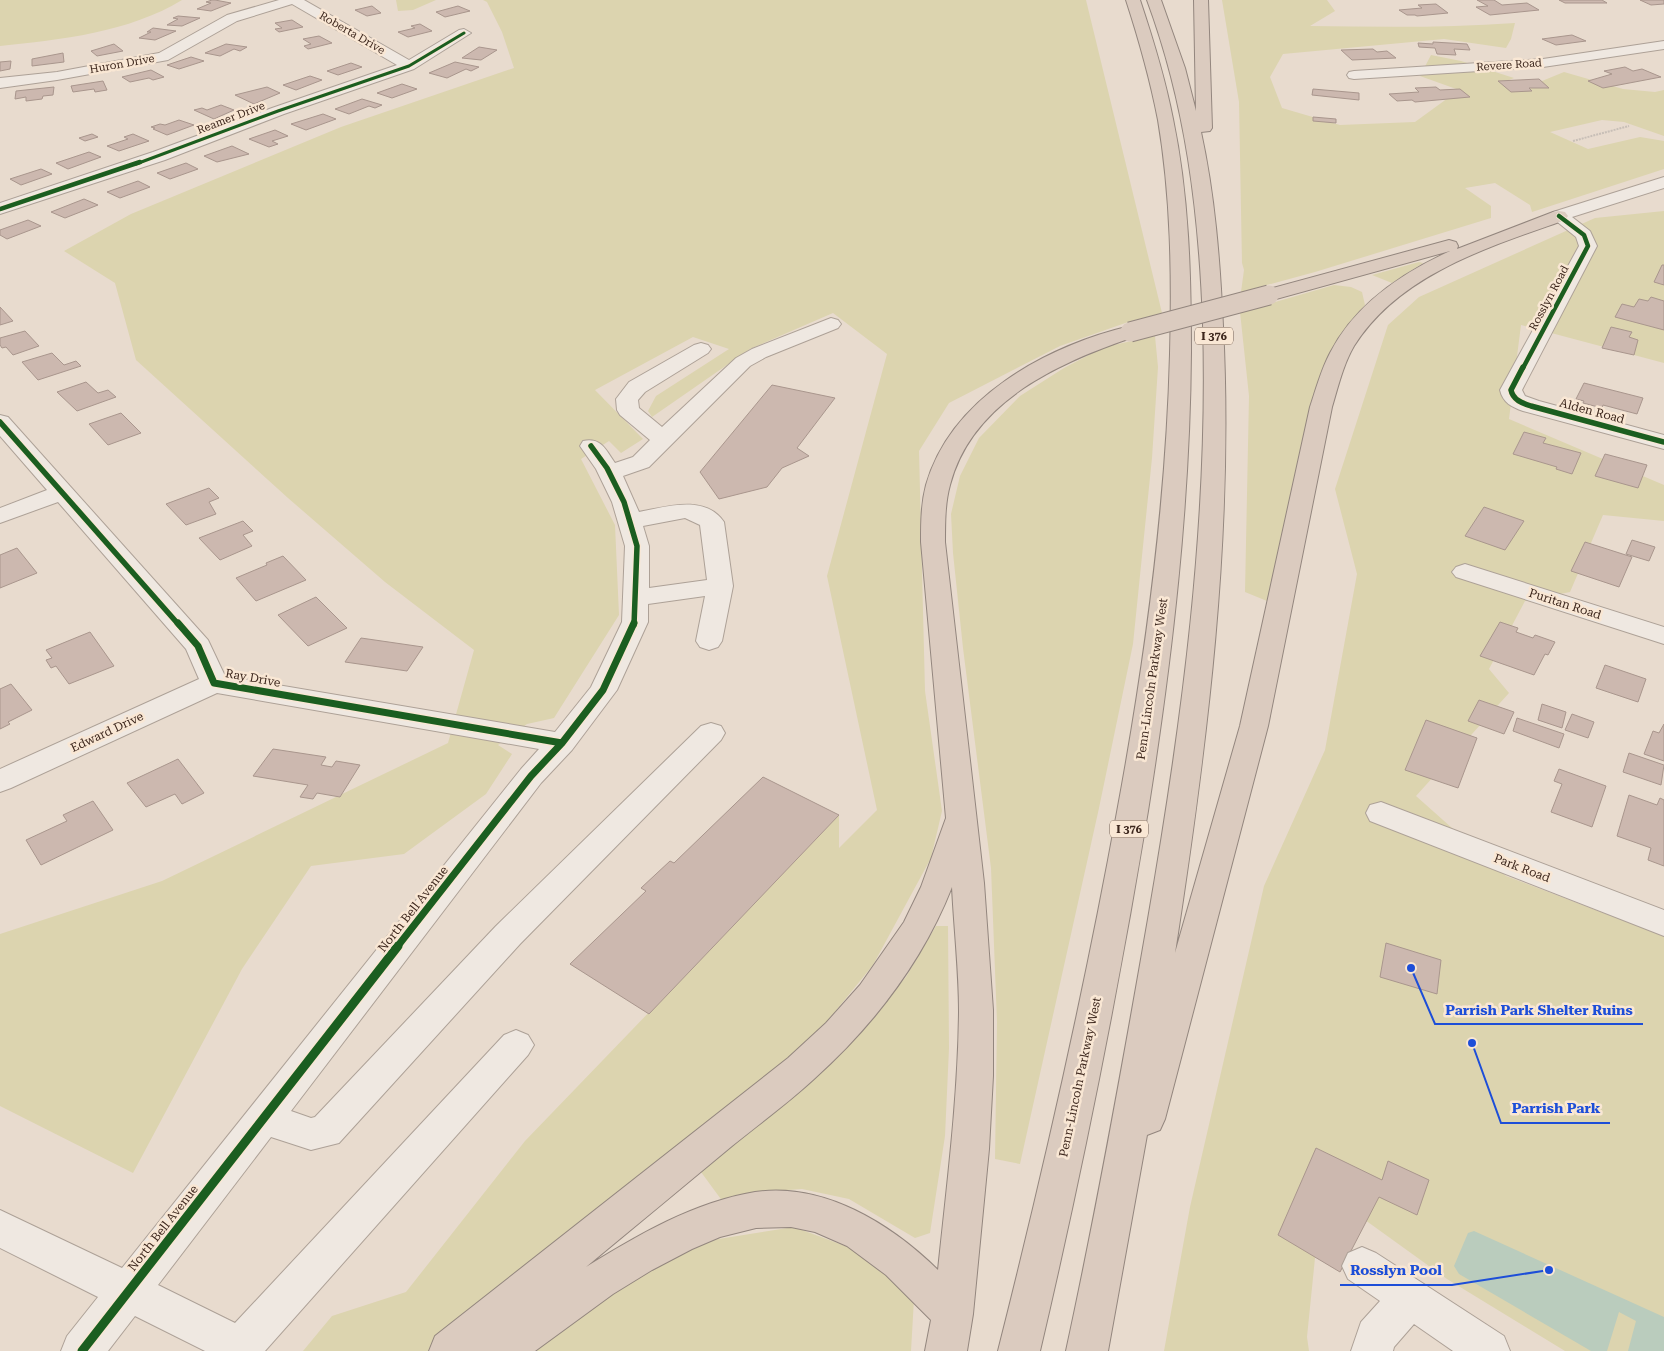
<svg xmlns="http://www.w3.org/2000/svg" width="1664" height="1351" font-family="'Roboto Serif',serif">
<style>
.green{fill:#dcd4af}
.water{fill:#baccbd}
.building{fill:#ccb8af;stroke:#a9968d}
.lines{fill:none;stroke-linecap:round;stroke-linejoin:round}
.minor-casing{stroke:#ada197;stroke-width:2}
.highway-casing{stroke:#93867e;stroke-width:2}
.path{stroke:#c8bfb7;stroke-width:2;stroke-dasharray:2 1;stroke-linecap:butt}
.minor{fill:#efe8e1;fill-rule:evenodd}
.highway{fill:#dbcbbf;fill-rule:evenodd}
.highway-bridge-casing{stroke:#93867e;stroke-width:21;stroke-linecap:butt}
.highway-bridge{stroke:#dbcbbf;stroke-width:19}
.cycleway-far4-casing{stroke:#f9e7d4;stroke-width:5}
.cycleway-far3-casing{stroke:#f9e7d4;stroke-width:6}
.cycleway-far2-casing{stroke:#f9e7d4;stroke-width:8}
.cycleway-far1-casing{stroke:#f9e7d4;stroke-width:10}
.cycleway-casing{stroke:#f9e7d4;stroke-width:12}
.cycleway-far4{stroke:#1b5e20;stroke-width:3}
.cycleway-far3{stroke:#1b5e20;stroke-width:4.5}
.cycleway-far2{stroke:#1b5e20;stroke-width:5.5}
.cycleway-far1{stroke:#1b5e20;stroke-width:7}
.cycleway{stroke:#1b5e20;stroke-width:9}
.labels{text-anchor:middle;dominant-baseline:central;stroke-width:5;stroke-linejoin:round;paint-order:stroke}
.far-street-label{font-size:11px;fill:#3d271d;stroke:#f9e7d4}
.shield{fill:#f9e7d4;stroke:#756154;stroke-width:1}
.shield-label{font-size:11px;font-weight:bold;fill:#3d271d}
.street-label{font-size:12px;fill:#3d271d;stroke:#f9e7d4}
.leader{fill:none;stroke:#1d4ed8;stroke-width:2}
.callout-dot{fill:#1d4ed8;stroke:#f9e7d4;stroke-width:2}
.callout-label{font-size:14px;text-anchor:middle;font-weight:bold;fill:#1d4ed8;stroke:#f9e7d4;stroke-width:5;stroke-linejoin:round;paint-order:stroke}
</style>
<rect width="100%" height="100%" fill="#e8dbce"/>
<path class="green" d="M0,0h182c-52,32 -122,40 -182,46z
M396,0h40l-23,10 -15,1z
M483,0h603l76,313 -31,8 -71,25 -111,57 -30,48 6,240 17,120 -11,47 -58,107 -74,91 -369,295h-127l29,-35 74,-24 119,-151 314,-326v33l38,-38 -50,-234 60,-222 -54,-41 -83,36 -98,68 -4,-6 8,-15 73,-47 -36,-12 -98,53 48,49 -22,14 -12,-12 -28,18 34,66 4,90 -65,103 -27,6 -29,21 14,9 -26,40 -82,60 -93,12 -69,103 -109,204 -133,-67v-172l162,-53 286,-138 26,-93 -89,-68 -97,-84 -152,-138 -21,-77 -51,-32 67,-37 210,-87 173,-59 -12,-36 -15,-30z
M1222,0h105l8,11 -25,15c69,1 137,2 205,-3l-4,16 -5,9 -62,-9 -161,15 -13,23 12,31 58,17 75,-3 44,-32 -39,-14 11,-21 30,6 53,17 -5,2 33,1 22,-9 59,17 32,3 9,-2v46l-40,-14 -22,-2 -52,12 38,17 52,-12 24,4v28l-132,43 -2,-7 -35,-22 -30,5 26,18v12l-176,54 -74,20 3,-22 -2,-7 -3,-161z
M1664,211v152l-143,-38 -12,94 155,66v36l-61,-6 -33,77 -45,9 -36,68 20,24 -93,103 90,80 158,60v415h-99l-118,-72 -125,-90 -15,148 2,14h-145l26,-144 74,-321 61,-136 32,-176 -22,-85 53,-164 31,-28 176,-79z
M1419,262l4,1 -31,20 -20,-8z
M1334,285l17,2 11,5 3,13 -28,35 -18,40 -15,52 -37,169 -22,-9 4,-196 -9,-84z
M1155,336l3,31 -6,91 -19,186 -34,164 -79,356 -25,-5 2,-137 -6,-154 -28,-220 -10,-95 -2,-39 9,-38 19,-38 41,-42 44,-28 40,-21z
M936,926h12l1,122 -4,88 -15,97 -15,5 -66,-39 -47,-10 -42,3 -37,10 -22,-30 132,-112 73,-83z
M794,1227l73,27 47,45 -3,52h-384l160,-107z"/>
<path class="water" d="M1474,1231l190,86v34h-36l8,-30 -17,-9 -12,39h-16l-132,-77 -5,-8 14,-33z"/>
<path class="building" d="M212,0h3l16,3 -20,8 -14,-2 14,-6 -5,-1z
M1477,0h17l8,5 25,-2 12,7 -49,5 -14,-8 12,-1z
M1559,0h43l5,3h-42z
M1640,0h24v4l-13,1z
M1436,4l12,9 -31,3 -2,-1h-8l-8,-5 23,-2 -4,-3z
M372,6l9,7 -14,3 -12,-6z
M458,6l12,5 -25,6 -9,-5z
M178,16l22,2 -18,8 -15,-1 11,-6 -5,-1z
M292,20l11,7 -24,5 -4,-3 7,-1 -7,-5z
M420,24l12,7 -24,6 -10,-5 17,-4 -4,-2z
M153,28l23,3 -21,9 -16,-2 12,-6h-4z
M1572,35l14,6 -30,4 -14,-6z
M319,36l13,7 -24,6 -4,-3 7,-2 -8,-5z
M1433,42l34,2 3,6 -16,-1 2,6 -19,-1 -2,-6 -16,-1 -1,-4 15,1z
M114,44l9,7 -26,5 -6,-5z
M226,44l21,3 -7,4 -6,-2 -14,7 -15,-3z
M479,47l18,3 -16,10 -19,-2z
M1373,49l4,3 10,-1 9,7 -44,2 -11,-10z
M63,53l1,9 -32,4v-7z
M191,57l13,4 -25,8 -12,-4z
M11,61l-1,8 -10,2v-9z
M455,62l24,5 -8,4 -5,-2 -19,9 -18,-5z
M351,63l11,4 -24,8 -11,-4z
M1625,67l8,4 9,-2 19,8 -58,11 -15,-7 24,-7 -8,-3z
M151,70l13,7 -11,3 -4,-2 -19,4 -8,-5z
M310,76l12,4 -26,10 -13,-5z
M1539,79l10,9h-20l3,3 -21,1 -13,-11z
M103,81l4,9 -12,2 -1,-3 -21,3 -2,-6z
M402,84l15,5 -25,9 -15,-5z
M54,87l-1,8 -10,1 -1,3 -16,2v-4l-11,2 1,-8z
M267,87l13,6 -26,11 -19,-9z
M1436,87l4,3 20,-1 10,8 -55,5 -3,-2 -15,1 -8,-7 30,-2 -4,-4z
M1313,89l46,4v7l-47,-5z
M362,99l20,6 -7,3 -6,-2 -20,8 -14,-5z
M221,105l13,5 -20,9 -20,-9 8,-2 5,2z
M323,114l13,5 -30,11 -15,-6z
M1313,117l23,2v4l-23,-2z
M179,120l15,5 -27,10 -14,-6 2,-1 -4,-1 9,-3 5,1z
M275,130l13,6 -16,5 6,3 -9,3 -20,-8z
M92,134l6,3 -13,4 -6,-3z
M133,134l16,7 -30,10 -12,-5 21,-7 -4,-2z
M232,146l17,8 -32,8 -13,-6z
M89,152l12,5 -33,12 -12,-6z
M186,163l12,6 -28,10 -13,-6z
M41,169l11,5 -31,11 -11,-6z
M138,181l12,6 -30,11 -13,-6z
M84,199l14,6 -33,13 -14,-6z
M28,220l13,6 -34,13 -7,-4v-5z
M1662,265h2v20l-10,-3z
M1651,297l13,4v29l-49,-13 7,-13 12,3 5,-8 9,2z
M0,307l13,14 -13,4z
M1611,327l21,5 -3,5 9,3 -4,15 -32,-7z
M25,331l14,15 -26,9 -7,-8 -4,1 -2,-3v-7z
M52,353l12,12 12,-4 5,5 -43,14 -16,-18z
M86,382l12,11 10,-3 8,7 -39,14 -20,-19z
M1584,383l59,15 -6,16 -34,-9 -1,3 -19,-5 1,-2 -8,-2z
M772,385l63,13 -38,50 12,8 -27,12 -15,19 -48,12 -19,-27z
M121,413l20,20 -33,12 -19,-21z
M1524,432l22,6 -3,5 38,10 -9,21 -16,-5 1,-2 -44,-13z
M1605,454l42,11 -9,23 -43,-12z
M209,488l10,10 -10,4 7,12 -30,11 -20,-21z
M1484,507l40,14 -19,29 -40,-14z
M243,521l10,10 -10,4 9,11 -32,14 -21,-22z
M1632,540l23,7 -6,14 -23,-7z
M1585,542l47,15 -13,30 -48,-16z
M17,548l20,25 -37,15v-33z
M283,556l23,24 -50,21 -20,-23 31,-13 -1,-2z
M316,597l31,31 -39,18 -30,-31z
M1500,622l18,6 -2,4 17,6 2,-3 20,7 -7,13 -3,-1 -11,21 -54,-19z
M90,632l24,34 -45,18 -13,-18 -5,2 -5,-8 6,-2 -6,-8z
M361,638l62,9 -16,24 -62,-9z
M1605,665l41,14 -8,23 -42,-14z
M11,684l21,26 -24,12 2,2 -10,5v-40z
M1479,700l35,12 -10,22 -36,-13z
M1542,704l24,8 -4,16 -24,-8z
M1572,714l22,8 -6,16 -23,-8z
M1517,718l47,16 -5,14 -46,-17z
M1426,720l51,18 -19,50 -53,-18z
M1664,724v37l-20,-7 9,-23 6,2z
M273,749l53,8 -5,8 11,2 4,-6 24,4 -20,32 -23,-4 -4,6 -13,-2 8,-12 -55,-9z
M1629,753l35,12 -3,20 -38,-13z
M178,759l26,34 -22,11 -7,-10 -29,13 -19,-24z
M1559,769l47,17 -14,41 -41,-15 11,-28 -8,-3z
M763,777l76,38 -190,199 -79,-50 76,-73 -5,-3 29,-27 4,2z
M1629,795l28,10 3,-7 4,2v66l-16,-6 3,-12 -34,-12z
M93,801l20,29 -72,35 -15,-25 41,-19 -4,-6z
M1386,943l55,17 -4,34 -57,-17z
M1316,1148l66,32 6,-19 41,19 -12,35 -38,-18 -39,75 -62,-37z"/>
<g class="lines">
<defs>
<path id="minor" d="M279,0h25l105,60 50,-30 5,-1 7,4 -57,36 -130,45 -119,46 -165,54v-11l153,-51 119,-44 125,-43 -105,-61 -55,17 -69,39 -111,20 -57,8v-10l57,-6 102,-19 68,-38z
M1664,41v8l-121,18 -189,12 -5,-1 -2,-3 2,-3 5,-1 189,-12z
M1664,177v11l-92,29 18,14 7,15 -75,144 3,6 14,5 125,34v14l-141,-38c-11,-4 -20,-8 -23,-21l79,-144 -3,-9 -26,-21 3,-4z
M831,318l7,2 3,4 -3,4 -72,29 -16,9 -101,101 -26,9 16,36c27,-5 66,-18 85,10l9,64 -11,55 -4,6 -9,3 -9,-3 -4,-6 9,-45 -57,8v18l-31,68 -45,60 -31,33 -250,328 20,7 4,-1 181,-191 205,-200 10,-3 10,3 4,7 -4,7 -201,204 -181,199 -28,7 -40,-13 -113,148 77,38 269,-288 12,-5 12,5 6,10 -6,10 -263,296h-60l-70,-35 -27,35h-47l6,-15 31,-39 -98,-49v-38l122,58 399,-499 18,-20 -322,-56 -206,95 -11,4v-23l199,-90 -13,-30 -128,-147 -58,21v-15l47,-18 -47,-54v-21l8,2 200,223 17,36 330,56 36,-45 31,-65 3,-76 -13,-44 -16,-33 -16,-23 3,-5c18,-4 23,9 32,22l18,-6 17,-17 -30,-25 -3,-5 -1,-11 13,-17 65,-37 7,-2 7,2 3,4 -3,4 -63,39 -7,8 1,8 23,19 74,-69 16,-9zM685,518l15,7 7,55 -58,8v-42l-6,-20z
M1465,564l199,63v17l-208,-67 -4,-5 4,-5z
M1381,802l283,108v26l-294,-115 -4,-8 4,-8z
M1362,1247l14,6 128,83 6,15h-57l-39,-27 -20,23 -1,4h-42l10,-29 19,-21 -32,-22 -6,-13 6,-13z"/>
<path id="highway" d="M1126,0h14c13,39 25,78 33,119 16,77 18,155 18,233 -1,154 -19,307 -43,459 -30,181 -66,361 -108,540h-42c45,-178 86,-358 119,-539 28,-151 49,-304 53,-458 2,-78 1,-157 -12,-234 -8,-41 -19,-80 -32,-120z
M1147,0h14l24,68 11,43 -2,-111h14l4,128 -2,3 -9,1c14,64 19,129 22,194 11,210 -16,420 -48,627l65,-227 70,-319c6,-18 11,-37 20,-54 25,-49 72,-80 120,-102l-181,50 -7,-2 -3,-4 3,-4 187,-51 7,2 2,4 -1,3 96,-37 6,-1 6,1 3,4 -3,4c-76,27 -166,54 -211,126 -11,19 -16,41 -22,61l-64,319 -103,393 -5,11 -13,5 -39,216h-42c31,-143 57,-288 82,-432 34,-197 61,-396 55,-595 -4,-112 -17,-219 -56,-324z
M1130,326l7,2 3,4 -3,4c-75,25 -165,64 -187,149 -5,18 -5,38 -5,57l39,341 9,127v66l-4,73 -16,165 -6,37h-42l6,-31 -45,-45 -39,-29 -32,-14 -24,-5 -35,1 -36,9 -28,12 -40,21 -39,24 -78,57h-106l6,-15 353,-278 38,-35 34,-38 44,-63 17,-35 25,-69 -25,-276c0,-19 0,-38 5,-57 25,-88 121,-139 204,-159zM952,887c2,41 7,84 7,125 -1,87 -12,172 -21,258 -47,-46 -114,-88 -183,-78 -61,10 -117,43 -169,75 48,-40 97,-80 146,-121 27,-22 56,-43 82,-67 59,-53 109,-118 138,-192z"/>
</defs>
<use href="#minor" class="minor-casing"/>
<use href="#highway" class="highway-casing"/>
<path class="path" d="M1573,141l56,-15"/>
<use href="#minor" class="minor"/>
<use href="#highway" class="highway"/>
<defs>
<path id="highway-bridge" d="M1130,332l139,-37"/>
</defs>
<use href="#highway-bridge" class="highway-bridge-casing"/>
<use href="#highway-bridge" class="highway-bridge"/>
<defs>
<path id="cycleway-far4" d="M136,164l142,-53 131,-45 55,-33"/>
<path id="cycleway-far3" d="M0,209l140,-47
M1523,368l65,-122 -4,-11 -25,-19"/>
<path id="cycleway-far2" d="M1523,367l-12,23c2,10 11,13 20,16l133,36
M0,422l179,203
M591,446l16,22 17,34 13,44 -3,79"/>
<path id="cycleway-far1" d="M178,623l20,23 16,37 348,60
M397,947l134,-171 31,-33 41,-53 31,-67"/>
<path id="cycleway" d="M82,1351l316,-405"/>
</defs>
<use href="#cycleway-far4" class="cycleway-far4-casing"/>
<use href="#cycleway-far3" class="cycleway-far3-casing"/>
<use href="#cycleway-far2" class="cycleway-far2-casing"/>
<use href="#cycleway-far1" class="cycleway-far1-casing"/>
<use href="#cycleway" class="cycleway-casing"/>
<use href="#cycleway-far4" class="cycleway-far4"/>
<use href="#cycleway-far3" class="cycleway-far3"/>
<use href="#cycleway-far2" class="cycleway-far2"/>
<use href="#cycleway-far1" class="cycleway-far1"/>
<use href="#cycleway" class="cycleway"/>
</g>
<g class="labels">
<g class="far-street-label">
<text transform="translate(352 33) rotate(30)">Roberta Drive</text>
<text transform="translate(122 64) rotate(-10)">Huron Drive</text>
<text transform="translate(1509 65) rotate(-4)">Revere Road</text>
<text transform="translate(231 118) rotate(-21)">Reamer Drive</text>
<text transform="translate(1549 298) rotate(-62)">Rosslyn Road</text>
</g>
<g class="shield">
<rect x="1195" y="327.5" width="38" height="17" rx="4"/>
<rect x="1110" y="820.5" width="38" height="17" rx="4"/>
</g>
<g class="shield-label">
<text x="1214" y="336">I 376</text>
<text x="1129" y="829">I 376</text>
</g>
<g class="street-label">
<text transform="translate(1592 411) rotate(15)">Alden Road</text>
<text transform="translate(1565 604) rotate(18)">Puritan Road</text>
<text transform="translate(253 678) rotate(10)">Ray Drive</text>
<text transform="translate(1152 679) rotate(-82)">Penn-Lincoln Parkway West</text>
<text transform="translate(107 732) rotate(-25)">Edward Drive</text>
<text transform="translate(1522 868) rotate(21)">Park Road</text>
<text transform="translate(413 909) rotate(-52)">North Bell Avenue</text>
<text transform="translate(1080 1077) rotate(-78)">Penn-Lincoln Parkway West</text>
<text transform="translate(163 1228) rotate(-52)">North Bell Avenue</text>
</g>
</g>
<path class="leader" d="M1411 968L1435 1024H1643M1472 1043L1501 1123H1610M1549 1270L1452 1285H1340"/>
<g class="callout-dot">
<circle cx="1411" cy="968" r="5"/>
<circle cx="1472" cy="1043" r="5"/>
<circle cx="1549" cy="1270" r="5"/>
</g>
<g class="callout-label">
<text x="1539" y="1015">Parrish Park Shelter Ruins</text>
<text x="1556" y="1113">Parrish Park</text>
<text x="1396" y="1275">Rosslyn Pool</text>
</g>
</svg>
